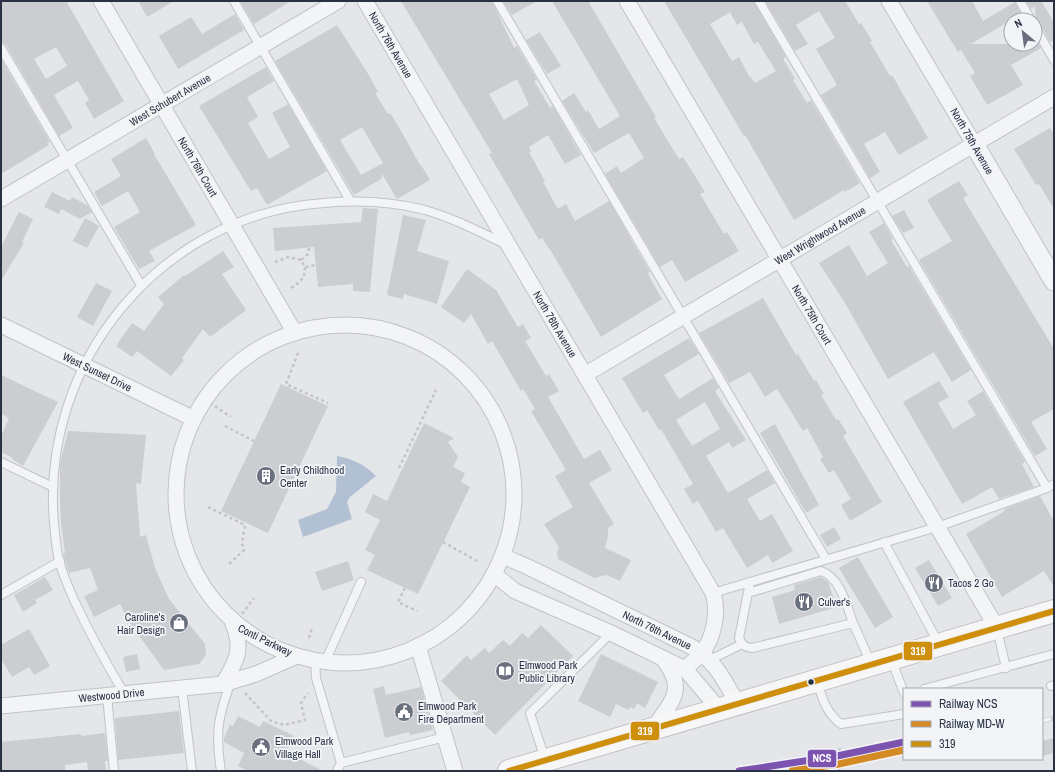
<svg xmlns="http://www.w3.org/2000/svg" width="1055" height="772" font-family="'Archivo Narrow',sans-serif">
<style>
.water{fill:#b2c0d4}
.building{fill:#cbcdd1;fill-rule:evenodd}
.lines{fill:none;stroke-linecap:round;stroke-linejoin:round}
.service-casing{stroke:#c1c3c7;stroke-width:10}
.minor-casing{stroke:#c1c3c7;stroke-width:17}
.tertiary-casing{stroke:#c1c3c7;stroke-width:21}
.secondary-casing{stroke:#c1c3c7;stroke-width:24}
.path{stroke:#c3c4c9;stroke-width:2.5;stroke-dasharray:3 3;stroke-linecap:butt}
.service{stroke:#f3f4f6;stroke-width:8}
.minor{stroke:#f3f4f6;stroke-width:15}
.tertiary{stroke:#f3f4f6;stroke-width:19}
.secondary{stroke:#f7f7f7;stroke-width:22}
.rail-casing{stroke:#ccced1;stroke-width:4.5}
.rail{stroke:#f2f4f8;stroke-width:3;stroke-dasharray:9;stroke-linecap:butt}
.bus-1-casing{stroke:#f2f4f8;stroke-width:9}
.bus-1{stroke:#ce8f0d;stroke-width:6}
.rail-1-casing{stroke:#f2f4f8;stroke-width:10}
.rail-2-casing{stroke:#f2f4f8;stroke-width:10}
.rail-1{stroke:#7c53af;stroke-width:7}
.rail-2{stroke:#d48b25;stroke-width:7}
.bus-dot{fill:#293143;stroke:#f2f4f8;stroke-width:1.5}
.labels{text-anchor:middle;dominant-baseline:central;stroke-width:3.5;stroke-linejoin:round;paint-order:stroke}
.street-label{font-size:11px;fill:#293143;stroke:#f2f4f8}
.poi-label{font-size:11px;fill:#293143;stroke:#f2f4f8;text-anchor:start}
.line-badge{stroke:#f2f4f8;stroke-width:1.5}
.badge-label{font-size:11px;text-anchor:middle;font-weight:bold;fill:#fff}
</style>
<rect width="100%" height="100%" fill="#e4e6e9"/>
<path class="water" d="M337,456c16,3 27,8 39,20l-26,21 -3,5 5,17 -49,18 -5,-17 29,-11 9,-17z"/>
<path class="building" d="M1,1h65l58,100 -30,18 -9,-16 4,-3 -11,-19 -24,14 19,33 -14,8 -53,-91 -5,-2zM56,47l11,19 -21,13 -12,-20z
M138,1h36l-27,16z
M240,1h51l-37,23z
M401,1h91l22,47 3,-2 20,34 -3,1 16,27 3,-2 28,49 -16,9 -17,-29 -19,12 2,4 -2,1 16,29 -2,1 15,27 8,-5 9,17 34,-20 41,71 -2,1 2,5 12,21 -61,38 -47,-81 -12,-18 -3,2 -50,-86 3,-1zM517,79l12,26 -25,15 -15,-26z
M503,1h34l-25,14z
M552,1h36l56,96 12,20 -2,1 25,41 4,-2 22,35 -5,2 24,40 3,-2 12,19 -54,31 -13,-22 -12,7 -55,-93 12,-8 4,7 23,-15 -15,-25 -35,20 -32,-52 12,-8 12,19 2,-2 11,19 21,-13z
M664,1h90l32,56 -3,2 12,20 -2,1 14,23 4,-3 49,83 -15,9 -1,-2 -50,30 -49,-85 -1,1zM730,12l7,13 5,-3 12,22 4,-2 18,29 -21,12 -4,-6 -1,1 -11,-21 -7,4 -22,-37z
M765,1h80l14,23 2,-1 11,18 -2,1 20,34 2,-1 36,63 -29,17 -14,-23 -21,12 16,28 -10,6 -49,-83 16,-10 -21,-36 19,-11 -16,-27 -23,14 12,19 -13,7z
M927,1h45l11,20 32,-19 6,12 -50,30h64v-6l6,10 -30,17 12,20 -36,20 -17,-29 5,-3 -14,-23 -3,2z
M1026,1h17l-1,1 12,21v17l-4,2 -10,-18 -4,-2 -1,-16 -4,3z
M235,14l9,16 -66,39 -19,-33 32,-19 11,17z
M337,25l33,52 8,15 -3,1 13,21 2,-1 10,16 20,36h1l9,15 -33,19 -15,-25 -1,5 -27,16 -79,-134zM362,127l21,36 -22,12 -21,-35z
M540,32l21,34 -14,8 -21,-34z
M1,59l49,83 -3,1 2,2 -48,29z
M266,67l8,14 -27,16 11,20 -10,6 21,36 21,-12 -18,-34 16,-9 39,67 -60,34 -10,-17 -6,3 -52,-85z
M1050,128l4,6v75l-15,-25 -3,1 -22,-36z
M146,138l9,16h-1l42,71 -47,26 6,10 -16,8 -25,-42 26,-15 -12,-21 -26,15 -8,-14 27,-16 -10,-17z
M959,181l9,14 -5,3 91,151v60l-23,13 16,27 -12,7 -116,-196 33,-19 -25,-41z
M52,192l18,9 2,-4 15,8 5,7 -12,7 -19,-10 -2,5 -15,-7z
M363,208l15,1 -8,83 -17,-1v-7l-35,3 -4,-40 -39,4 -2,-23 88,-6z
M904,210l10,18 -11,5 -11,-17z
M19,212l14,7 -11,23 2,1 -23,38v-34z
M403,215l23,5 -9,31 32,10 -12,43 -33,-10 -1,5 -16,-4z
M85,218l14,8 -12,22 -14,-7z
M884,223l9,16 -2,1 16,27 2,-1 62,104 -19,12 -18,-30 -46,27 -43,-76 -26,-40 30,-18 18,31 21,-13 -19,-31z
M223,251l11,16 -12,7 24,36 -36,27 -7,-8 -21,29 2,2 -13,16 -34,-25 -5,6 -16,-11 16,-23 12,8 20,-27 -6,-7 26,-22 1,1z
M467,269l29,21 22,37 5,-3 8,14 -6,3 21,35 3,-2 10,17 -11,6 36,62 16,-9 12,20 -23,13 25,41 -6,4v8l-3,12 26,12 -11,21 -14,-6 -12,3 -36,-19 -1,-7 2,-5 -15,-23 29,-17 -18,-31 11,-6 -35,-59 4,-2 -12,-20 -2,2 -29,-50 -4,3 -17,-30 -7,9 -23,-16z
M96,283l16,8 -19,35 -16,-9z
M763,298l33,57 2,-1 16,27 2,-1 8,14 -3,1 15,25 2,-1 9,14 -4,3 39,66 -32,19 -9,-16 10,-6 -17,-29 -5,3 -9,-14 3,-2 -16,-29 -4,3 -26,-42 -12,8 -15,-25 -21,11 -30,-50z
M689,338l10,16 -35,21 15,24 34,-21 6,10 -3,2v3l30,47 -14,8 -3,-6 -23,14 22,37 39,-23 8,13 -28,16 13,22 12,-7 21,37 -21,12 -4,-8 -21,13 -24,-40 -7,4 -18,-31 -5,3 -9,-15 9,-5 -32,-55 -2,1 -12,-20 -4,3 -21,-35zM705,402l15,27 -28,17 -16,-26z
M1,375l57,27 -35,64 -11,-7 1,-1 -12,-6v-16l8,-18 -8,-4z
M939,381l10,16 -11,6 15,26 23,-14 -9,-14 16,-10 42,71 -3,2 12,23 -35,12 -7,-12 -30,17 -59,-102z
M281,384l47,22 -60,127 -47,-22z
M424,423l30,15 -6,4 10,15 -5,10 12,6 -4,9 9,5 -52,107 -51,-24 8,-15 -10,-5 15,-30 -15,-8 8,-18 14,7z
M775,424l44,81 -13,8 -46,-80z
M68,431l78,4 -5,49 -5,-1 4,54 6,-2 9,33 14,31 36,45 1,11 -7,9 -35,6 -35,-48 -9,-18 -26,13 -10,-21 14,-6 -8,-22 -21,5 -6,-19 2,-1 -4,-30 -1,-26v-33z
M1040,496l14,25v66l-10,-16 -42,26 -36,-63 39,-23 -1,-2z
M834,527l7,12 -14,8 -7,-12z
M858,557l35,60 -18,11 -36,-60z
M929,560l23,38 -14,8 -23,-38z
M348,561l6,19 -32,11 -7,-19z
M45,577l8,13 -18,10 2,3 -14,9 -9,-17z
M821,577l7,5 9,25 -58,17 -7,-27 23,-7 -1,-5z
M541,625l32,31 -78,79 -54,-54 26,-26 4,5 14,-12 4,5 14,-13 7,6 12,-13 6,5z
M29,629l21,37 -16,9 -5,-8 -17,10 -11,-18v-14z
M137,654l3,15 -14,3 -3,-15z
M601,654l57,28 -13,26 -8,-5 -3,6 -4,-2 -2,3 -12,-6 -6,13 -32,-16z
M384,686l2,9 35,-8 12,43 -23,5 -1,-3 -24,6 -12,-49z
M179,711l5,42 -66,7 -3,-42z
M238,716l22,11 3,-6 31,15 -8,16 37,19h-75l-10,-5 6,-13 -20,-11v-4l6,-13 3,1z
M105,733l3,28h-3l1,10h-18l-1,-9 -22,3v6h-64v-29l80,-8v2z
M1054,738v15l-12,3v-15z"/>
<g class="lines">
<defs>
<path id="service" d="M234,1l117,201
M497,1l329,558
M759,1l288,487
M1020,1l11,19
M1035,27l19,33
M1,48l140,237
M1,462l52,25
M884,542l55,102
M750,582l-11,56c3,7 5,9 13,10l101,-25 18,40
M713,593l224,-66 110,-39 7,-4
M748,593l73,-22c19,6 26,35 32,52
M1,595l59,-34
M997,629l9,39
M891,659l13,34
M315,660l1,18 25,85
M710,660l32,-16
M325,662l36,-80
M817,681c5,17 9,32 24,43l63,-10
M1051,686l3,-1
M182,688l10,83
M924,689l130,-35
M124,693c-18,-30 -35,-61 -50,-93 -6,-14 -13,-29 -16,-44 -2,-11 -3,-22 -4,-33 -14,-161 107,-309 270,-320 33,-3 69,-1 101,7 28,8 55,22 82,35
M107,695l7,76
M545,759l-15,-46 81,-80
M221,771c-6,-38 -3,-54 10,-90
M337,771l4,-8 104,-26"/>
<g id="minor">
<path id="s1" d="M101,1l194,332"/>
<path id="s2" d="M365,1l348,592c6,18 1,46 -12,61 -5,5 -11,10 -16,15"/>
<path id="s3" d="M627,1l370,627"/>
<path d="M889,1l85,143"/>
<path id="s4" d="M1,199l337,-198"/>
<circle cx="345" cy="494" r="169"/>
<path id="s5" d="M1,325l193,94"/>
<path id="s6" d="M586,374l468,-277"/>
<path id="s7" d="M503,556l25,11 164,80c24,15 31,31 45,56"/>
<path d="M494,574l21,17 96,42 74,36 33,39"/>
<path d="M418,646l37,125"/>
<path d="M223,684c13,-22 21,-35 10,-60"/>
<path id="s8" d="M1,706l222,-22 33,-10 41,-18"/>
<path d="M654,727c19,-27 32,-37 10,-67"/>
</g>
<path id="tertiary" d="M974,144l80,137"/>
<path id="secondary" d="M509,771l545,-160"/>
</defs>
<use href="#service" class="service-casing"/>
<use href="#minor" class="minor-casing"/>
<use href="#tertiary" class="tertiary-casing"/>
<use href="#secondary" class="secondary-casing"/>
<path class="path" d="M309,248l-1,6 -7,6 4,7 11,-2
M275,262l13,-5 13,3
M291,288c9,-6 14,-9 14,-21
M298,353l-12,31 42,19
M210,403l21,14
M225,426l29,15
M399,468l37,-78
M208,507l37,18 -3,18 2,7 -17,16
M443,542l34,19
M405,588l-7,14 19,9
M242,614l12,-16
M309,638l3,-10
M245,693l26,28 13,4 21,-5 -4,-17 7,-10
M840,771l-4,-21 5,-1"/>
<use href="#service" class="service"/>
<use href="#minor" class="minor"/>
<use href="#tertiary" class="tertiary"/>
<use href="#secondary" class="secondary"/>
<defs>
<path id="rail" d="M1042,721l12,-3
M802,771l102,-20"/>
</defs>
<use href="#rail" class="rail-casing"/>
<use href="#rail" class="rail"/>
<defs>
<path id="bus-1" d="M509,771l545,-160"/>
</defs>
<use href="#bus-1" class="bus-1-casing"/>
<use href="#bus-1" class="bus-1"/>
<defs>
<path id="rail-1" d="M739,771l98,-15 67,-14"/>
<path id="rail-2" d="M792,771l47,-7 65,-14"/>
</defs>
<use href="#rail-1" class="rail-1-casing"/>
<use href="#rail-2" class="rail-2-casing"/>
<use href="#rail-1" class="rail-1"/>
<use href="#rail-2" class="rail-2"/>
</g>
<defs>
<symbol id="building-disc" viewBox="-11 -11 22 22"><circle r="9.5" fill="#6a707d" stroke="#f2f4f8"/><path d="M-4-6H4V6H1V3H-1V6H-4ZM-2.5-4.3h1.7v1.8h-1.7ZM.8-4.3h1.7v1.8H.8ZM-2.5-1h1.7V.8h-1.7ZM.8-1h1.7V.8H.8Z" fill="#fff"/></symbol>
<symbol id="restaurant-disc" viewBox="-11 -11 22 22"><circle r="9.5" fill="#6a707d" stroke="#f2f4f8"/><path d="M-5-6h1v4h1v-4h1v4h1v-4h1v5L-1.5 .5V6h-2V.5L-5-1ZM5-6V6H3V1.5H1.5Q1.5-4 5-6Z" fill="#fff"/></symbol>
<symbol id="shop-disc" viewBox="-11 -11 22 22"><circle r="9.5" fill="#6a707d" stroke="#f2f4f8"/><path d="M-5-2.5h2.3a2.7 3.5 0 0 1 5.4 0H5L5.5 6h-11ZM-1.5-2.5h3a1.5 2.3 0 0 0-3 0Z" fill="#fff"/></symbol>
<symbol id="library-disc" viewBox="-11 -11 22 22"><circle r="9.5" fill="#6a707d" stroke="#f2f4f8"/><path d="M-6-4Q-3-5.5-.7-3.5V5Q-3 3-6 4ZM6-4Q3-5.5 .7-3.5V5Q3 3 6 4Z" fill="#fff"/></symbol>
<symbol id="civic-disc" viewBox="-11 -11 22 22"><circle r="9.5" fill="#6a707d" stroke="#f2f4f8"/><path d="M-.6-6.5H3V-4.5H.6V-3L4-1V1h2V6H-6V1h2V-1L-.6-3ZM-1.2 2.5V6h2.4V2.5Z" fill="#fff"/></symbol>
</defs>
<g fill-rule="evenodd">
<use href="#building-disc" x="255" y="465" width="22" height="22"/>
<use href="#restaurant-disc" x="923" y="572" width="22" height="22"/>
<use href="#restaurant-disc" x="793" y="591" width="22" height="22"/>
<use href="#shop-disc" x="168" y="612" width="22" height="22"/>
<use href="#library-disc" x="494" y="660" width="22" height="22"/>
<use href="#civic-disc" x="393" y="701" width="22" height="22"/>
<use href="#civic-disc" x="250" y="736" width="22" height="22"/>
</g>
<circle class="bus-dot" cx="811" cy="682" r="3.5"/>
<g class="labels">
<g class="street-label">
<text stroke="none"><textPath href="#s2" startOffset="51">North 76th Avenue</textPath></text>
<text stroke="none"><textPath href="#s4" startOffset="196">West Schubert Avenue</textPath></text>
<text transform="translate(972 141) rotate(60)">North 75th Avenue</text>
<text stroke="none"><textPath href="#s1" startOffset="192">North 76th Court</textPath></text>
<text stroke="none"><textPath href="#s6" startOffset="272">West Wrightwood Avenue</textPath></text>
<text stroke="none"><textPath href="#s3" startOffset="364">North 75th Court</textPath></text>
<text stroke="none"><textPath href="#s2" startOffset="375">North 76th Avenue</textPath></text>
<text stroke="none"><textPath href="#s5" startOffset="107">West Sunset Drive</textPath></text>
<text stroke="none"><textPath href="#s7" startOffset="171">North 76th Avenue</textPath></text>
<text transform="translate(265 640) rotate(26)">Conti Parkway</text>
<text stroke="none"><textPath href="#s8" startOffset="111">Westwood Drive</textPath></text>
</g>
<g class="poi-label">
<text x="280" y="470">Early Childhood<tspan x="280" dy="13">Center</tspan></text>
<text x="948" y="583">Tacos 2 Go</text>
<text x="818" y="602">Culver's</text>
<text x="165" y="617" text-anchor="end">Caroline's<tspan x="165" dy="13">Hair Design</tspan></text>
<text x="519" y="665">Elmwood Park<tspan x="519" dy="13">Public Library</tspan></text>
<text x="418" y="706">Elmwood Park<tspan x="418" dy="13">Fire Department</tspan></text>
<text x="275" y="741">Elmwood Park<tspan x="275" dy="13">Village Hall</tspan></text>
</g>
</g>
<g class="line-badge">
<rect x="903" y="641" width="30" height="20" rx="4" fill="#ce8f0d"/>
<rect x="630" y="721" width="30" height="20" rx="4" fill="#ce8f0d"/>
<rect x="807" y="749" width="30" height="19" rx="4" fill="#7c53af"/>
</g>
<g class="badge-label">
<text x="918" y="655">319</text>
<text x="645" y="735">319</text>
<text x="822" y="762">NCS</text>
</g>
<rect width="1055" height="772" fill="none" stroke="#293143" stroke-width="4"/>
<rect x="903" y="688" width="140" height="72" fill="#f2f4f8" stroke="#a2a6b0"/>
<rect x="911" y="701" width="20" height="6" fill="#7c53af" stroke="#a2a6b0"/>
<text x="939" y="708" font-size="12" fill="#293143">Railway NCS</text>
<rect x="911" y="721" width="20" height="6" fill="#d48b25" stroke="#a2a6b0"/>
<text x="939" y="728" font-size="12" fill="#293143">Railway MD-W</text>
<rect x="911" y="741" width="20" height="6" fill="#ce8f0d" stroke="#a2a6b0"/>
<text x="939" y="748" font-size="12" fill="#293143">319</text>
<g transform="translate(1023 32) rotate(331)"><circle r="19" fill="#f2f4f8" stroke="#a2a6b0"/>
<path d="M0-3L7 15L0 10L-7 15Z" fill="#6a707d"/>
<text y="-6" font-size="11" font-weight="bold" text-anchor="middle" fill="#293143">N</text>
</g>
</svg>
